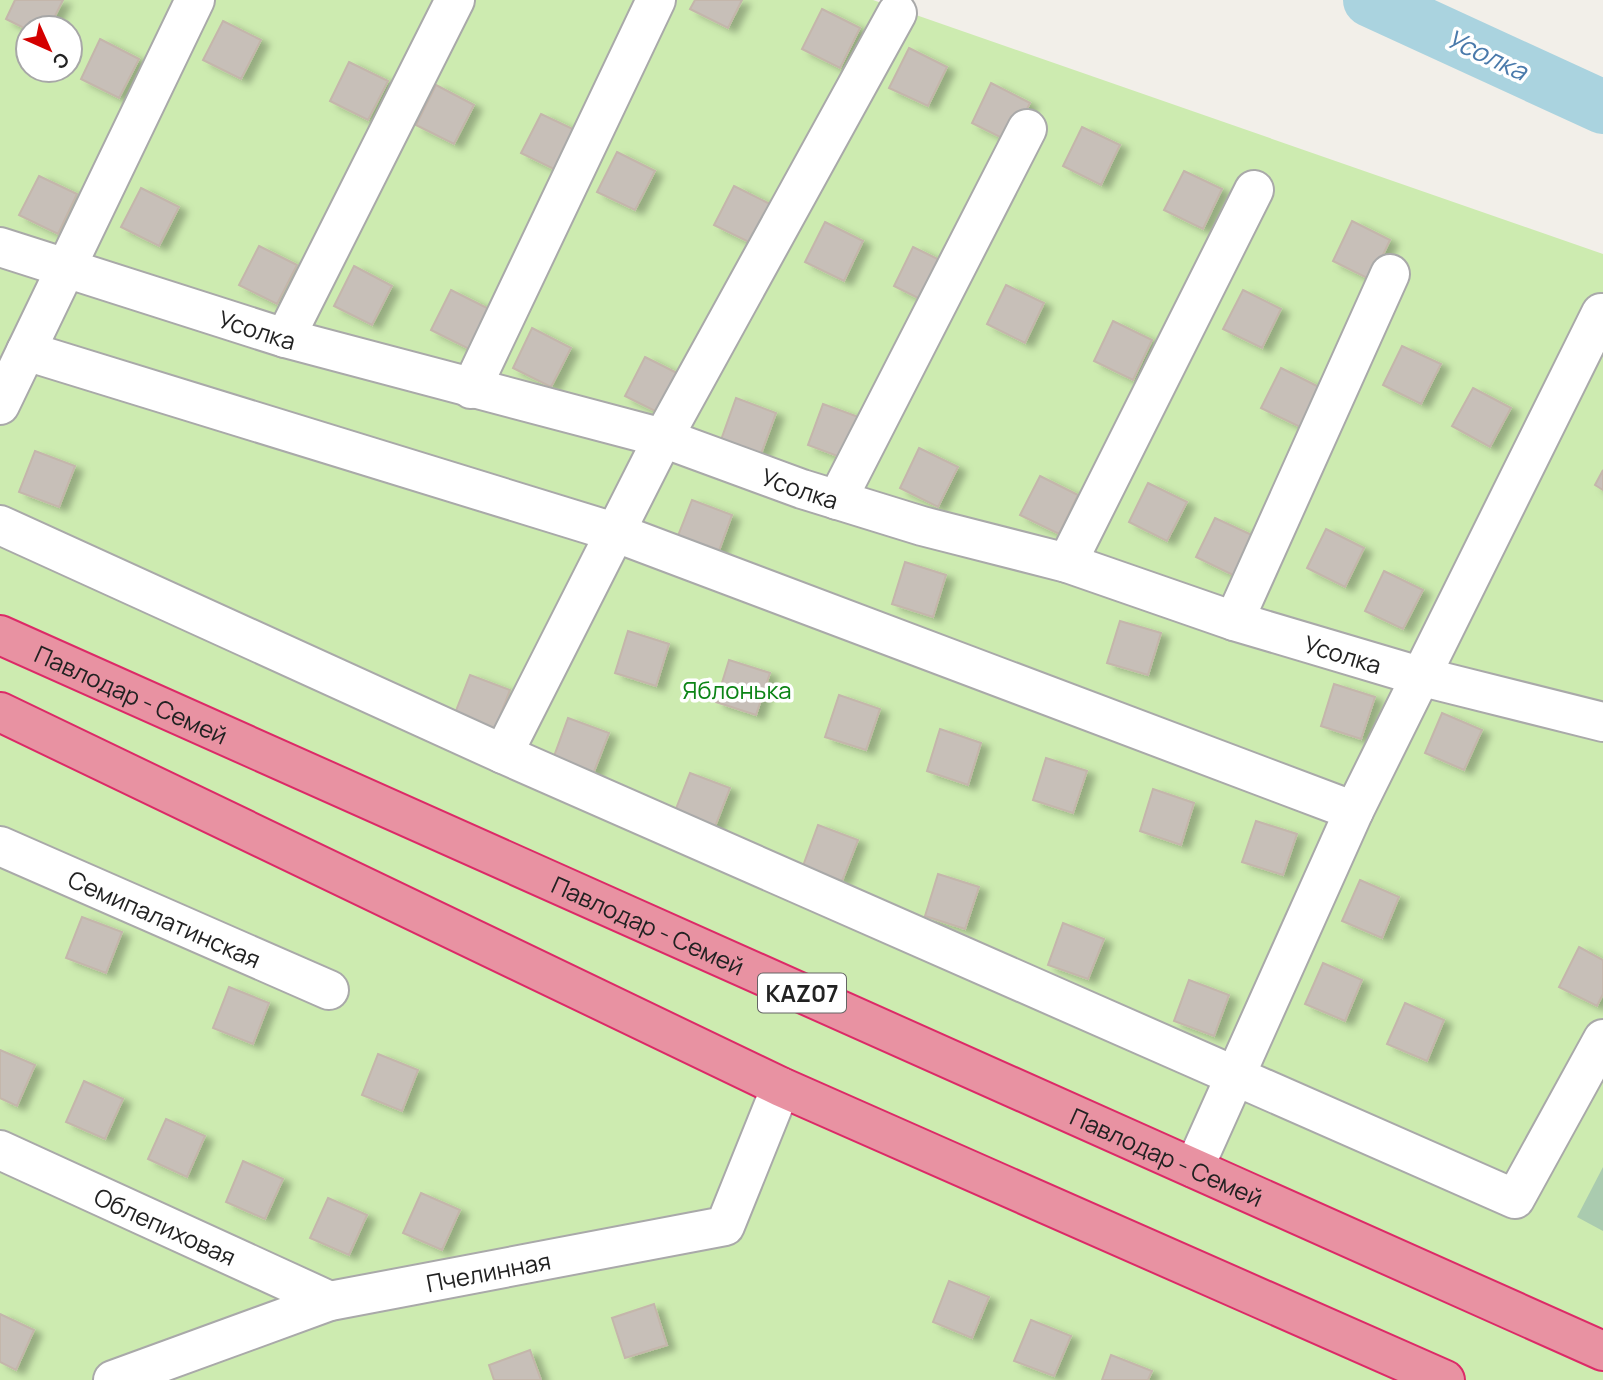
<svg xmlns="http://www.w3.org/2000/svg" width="1603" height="1380" font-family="Manrope,sans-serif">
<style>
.grass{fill:#cdebb0;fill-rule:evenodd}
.cemetery{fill:#aacbaf}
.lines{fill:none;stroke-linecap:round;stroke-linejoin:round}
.river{stroke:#aad3df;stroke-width:54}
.building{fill:#c7bfb8;stroke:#c4b6ab;stroke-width:2;filter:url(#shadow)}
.minor-casing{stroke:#a9a9a9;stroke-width:42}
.highway-casing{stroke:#dc2a67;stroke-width:42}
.minor{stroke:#fff;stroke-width:38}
.highway{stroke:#e892a2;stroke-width:38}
.labels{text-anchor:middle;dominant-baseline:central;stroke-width:7;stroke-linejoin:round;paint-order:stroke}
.shield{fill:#fff;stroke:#646464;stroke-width:2}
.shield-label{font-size:23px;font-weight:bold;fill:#222}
.street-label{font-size:24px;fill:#222;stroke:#fff}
.park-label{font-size:24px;fill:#0c8416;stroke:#fff}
.water-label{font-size:26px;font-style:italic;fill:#4a7aab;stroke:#fff}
</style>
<defs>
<filter id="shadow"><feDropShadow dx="8" dy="4.5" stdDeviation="3.5" flood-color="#0004"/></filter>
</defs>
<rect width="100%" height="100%" fill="#f2efe9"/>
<path class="grass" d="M0,0h873l730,254v1126h-1603zM28,28h42v42h-42z"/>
<path class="cemetery" d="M1603,1167v64l-26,-14z"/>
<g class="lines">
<path class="river" d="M1370,0l233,107"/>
</g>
<path class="building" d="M15,0h48l-14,28 -21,2 -22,-11z
M695,0h47l-14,28 -38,-19z
M822,9l38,19 -20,40 -38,-19z
M223,21l38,19 -20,39 -38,-19z
M100,39l39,20 -20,39 -38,-19z
M909,48l38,19 -19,39 -39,-18z
M349,62l39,19 -20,39 -38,-19z
M991,83l39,20 -20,39 -38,-19z
M436,85l38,20 -20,39 -38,-19z
M541,114l38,18 -19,40 -39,-19z
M1082,127l38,18 -19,40 -38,-19z
M617,152l38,19 -20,39 -38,-18z
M1184,171l38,18 -19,40 -39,-19z
M39,176l38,18 -19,40 -39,-19z
M734,186l38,19 -19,39 -39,-19z
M141,188l38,19 -20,39 -38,-19z
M1352,221l38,19 -19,40 -38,-19z
M825,222l38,19 -19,40 -39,-19z
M259,246l38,19 -20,39 -38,-19z
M913,247l39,19 -20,39 -38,-19z
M354,266l38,20 -20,39 -38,-19z
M1006,285l38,18 -19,40 -38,-19z
M451,290l38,19 -20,40 -38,-19z
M1243,290l38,19 -19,39 -39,-19z
M1113,321l39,19 -19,40 -39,-19z
M532,328l39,20 -20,39 -38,-19z
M1402,346l39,18 -20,40 -38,-19z
M645,357l38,19 -20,39 -38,-19z
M1281,368l38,19 -19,40 -39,-19z
M1473,388l38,20 -21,39 -38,-21z
M736,398l40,15 -15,41 -40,-14z
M823,404l41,15 -16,41 -40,-15z
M919,448l39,19 -20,40 -38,-19z
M35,451l40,15 -16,41 -40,-15z
M1603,470v20l-8,-5z
M1040,476l38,19 -19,39 -39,-19z
M1148,483l39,19 -20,39 -38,-19z
M692,500l40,15 -15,41 -41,-15z
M1215,518l39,18 -19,40 -39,-19z
M1326,529l38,19 -19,39 -38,-19z
M905,562l41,13 -13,42 -41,-13z
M1384,571l39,19 -20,39 -38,-18z
M1120,621l41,12 -13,42 -41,-12z
M628,631l41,13 -13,42 -41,-13z
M729,660l41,13 -14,42 -40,-13z
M470,675l40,15 -16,41 -40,-15z
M1334,684l41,13 -14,42 -40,-13z
M839,695l41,14 -14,41 -41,-13z
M1442,713l40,17 -18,40 -39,-17z
M568,718l41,15 -16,41 -40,-15z
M940,729l41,14 -13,42 -41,-14z
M1046,758l41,13 -14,42 -40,-13z
M690,773l40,15 -16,41 -40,-15z
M1153,789l41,14 -13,42 -41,-14z
M1256,821l41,13 -14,41 -41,-13z
M818,825l40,15 -16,41 -39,-15z
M938,874l41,13 -14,42 -40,-13z
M1360,880l39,17 -17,41 -40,-17z
M82,917l40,15 -16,41 -40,-15z
M1063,923l41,16 -16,40 -40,-14z
M1579,947l24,13v34l-6,12 -38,-19z
M1323,963l39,17 -17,41 -40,-17z
M1189,980l40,15 -15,41 -40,-15z
M229,987l40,16 -16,41 -40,-16z
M1405,1003l39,17 -17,41 -40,-17z
M0,1050l35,15 -18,41 -17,-8z
M378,1054l40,16 -16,41 -40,-16z
M84,1081l39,18 -18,40 -39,-17z
M166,1119l39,17 -18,41 -39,-18z
M243,1161l40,18 -18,40 -39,-17z
M421,1193l39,17 -18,40 -39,-17z
M328,1198l39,17 -18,40 -39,-17z
M949,1281l40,16 -17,41 -39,-16z
M654,1304l13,41 -42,13 -13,-40z
M0,1314l34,16 -18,40 -16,-8z
M1031,1320l40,16 -17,40 -40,-15z
M530,1350l11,30h-47l-5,-15z
M1111,1355l41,16 -4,9h-46z"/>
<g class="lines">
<defs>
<g id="minor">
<path id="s1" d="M0,247l285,91 378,100 139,51 120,37 145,37 167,58 185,55 184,46"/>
<path d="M285,338l170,-338"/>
<path d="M26,351l588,181 740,279"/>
<path d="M471,389l185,-389"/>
<path d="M0,405l195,-405"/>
<path d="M837,500l190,-371"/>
<path d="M0,525l503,229 1012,445 88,-160"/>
<path d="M1067,563l187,-373"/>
<path d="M1234,621l156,-347"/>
<path d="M503,754l160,-316 234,-425"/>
<path id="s2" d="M0,846l329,144"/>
<path id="s3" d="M0,1150l330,151"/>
<path d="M1194,1168l160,-357 247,-498"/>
<path id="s4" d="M113,1380l217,-79 395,-75 56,-139"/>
</g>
<g id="highway">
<path id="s5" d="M0,635l1603,716"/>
<path d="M0,712l781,375 664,293"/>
</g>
</defs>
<use href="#minor" class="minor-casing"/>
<use href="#highway" class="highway-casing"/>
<use href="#minor" class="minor"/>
<use href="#highway" class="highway"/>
</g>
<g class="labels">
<rect class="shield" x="758" y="973.5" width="88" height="39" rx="5"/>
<g class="shield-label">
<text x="802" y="993">KAZ07</text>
</g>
<g class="street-label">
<text stroke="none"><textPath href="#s1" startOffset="270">Усолка</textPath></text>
<text stroke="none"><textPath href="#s1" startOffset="836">Усолка</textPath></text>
<text stroke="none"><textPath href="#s1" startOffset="1404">Усолка</textPath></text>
<text stroke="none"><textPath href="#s5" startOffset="144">Павлодар - Семей</textPath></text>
<text stroke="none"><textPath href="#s2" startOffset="180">Семипалатинская</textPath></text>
<text stroke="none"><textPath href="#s5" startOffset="710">Павлодар - Семей</textPath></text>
<text stroke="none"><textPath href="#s5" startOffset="1278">Павлодар - Семей</textPath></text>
<text stroke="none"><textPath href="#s3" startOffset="182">Облепиховая</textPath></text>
<text stroke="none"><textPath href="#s4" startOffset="392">Пчелинная</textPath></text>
</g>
<g class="park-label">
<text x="737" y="689">Яблонька</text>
</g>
<g class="water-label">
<text transform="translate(1487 54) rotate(25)">Усолка</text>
</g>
</g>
<g transform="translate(49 49) rotate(135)"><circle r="33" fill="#ffffff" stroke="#a7a7a7" stroke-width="2"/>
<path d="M0-5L12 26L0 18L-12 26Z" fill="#d40000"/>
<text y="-10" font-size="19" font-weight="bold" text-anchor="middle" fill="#222222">С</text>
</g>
</svg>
